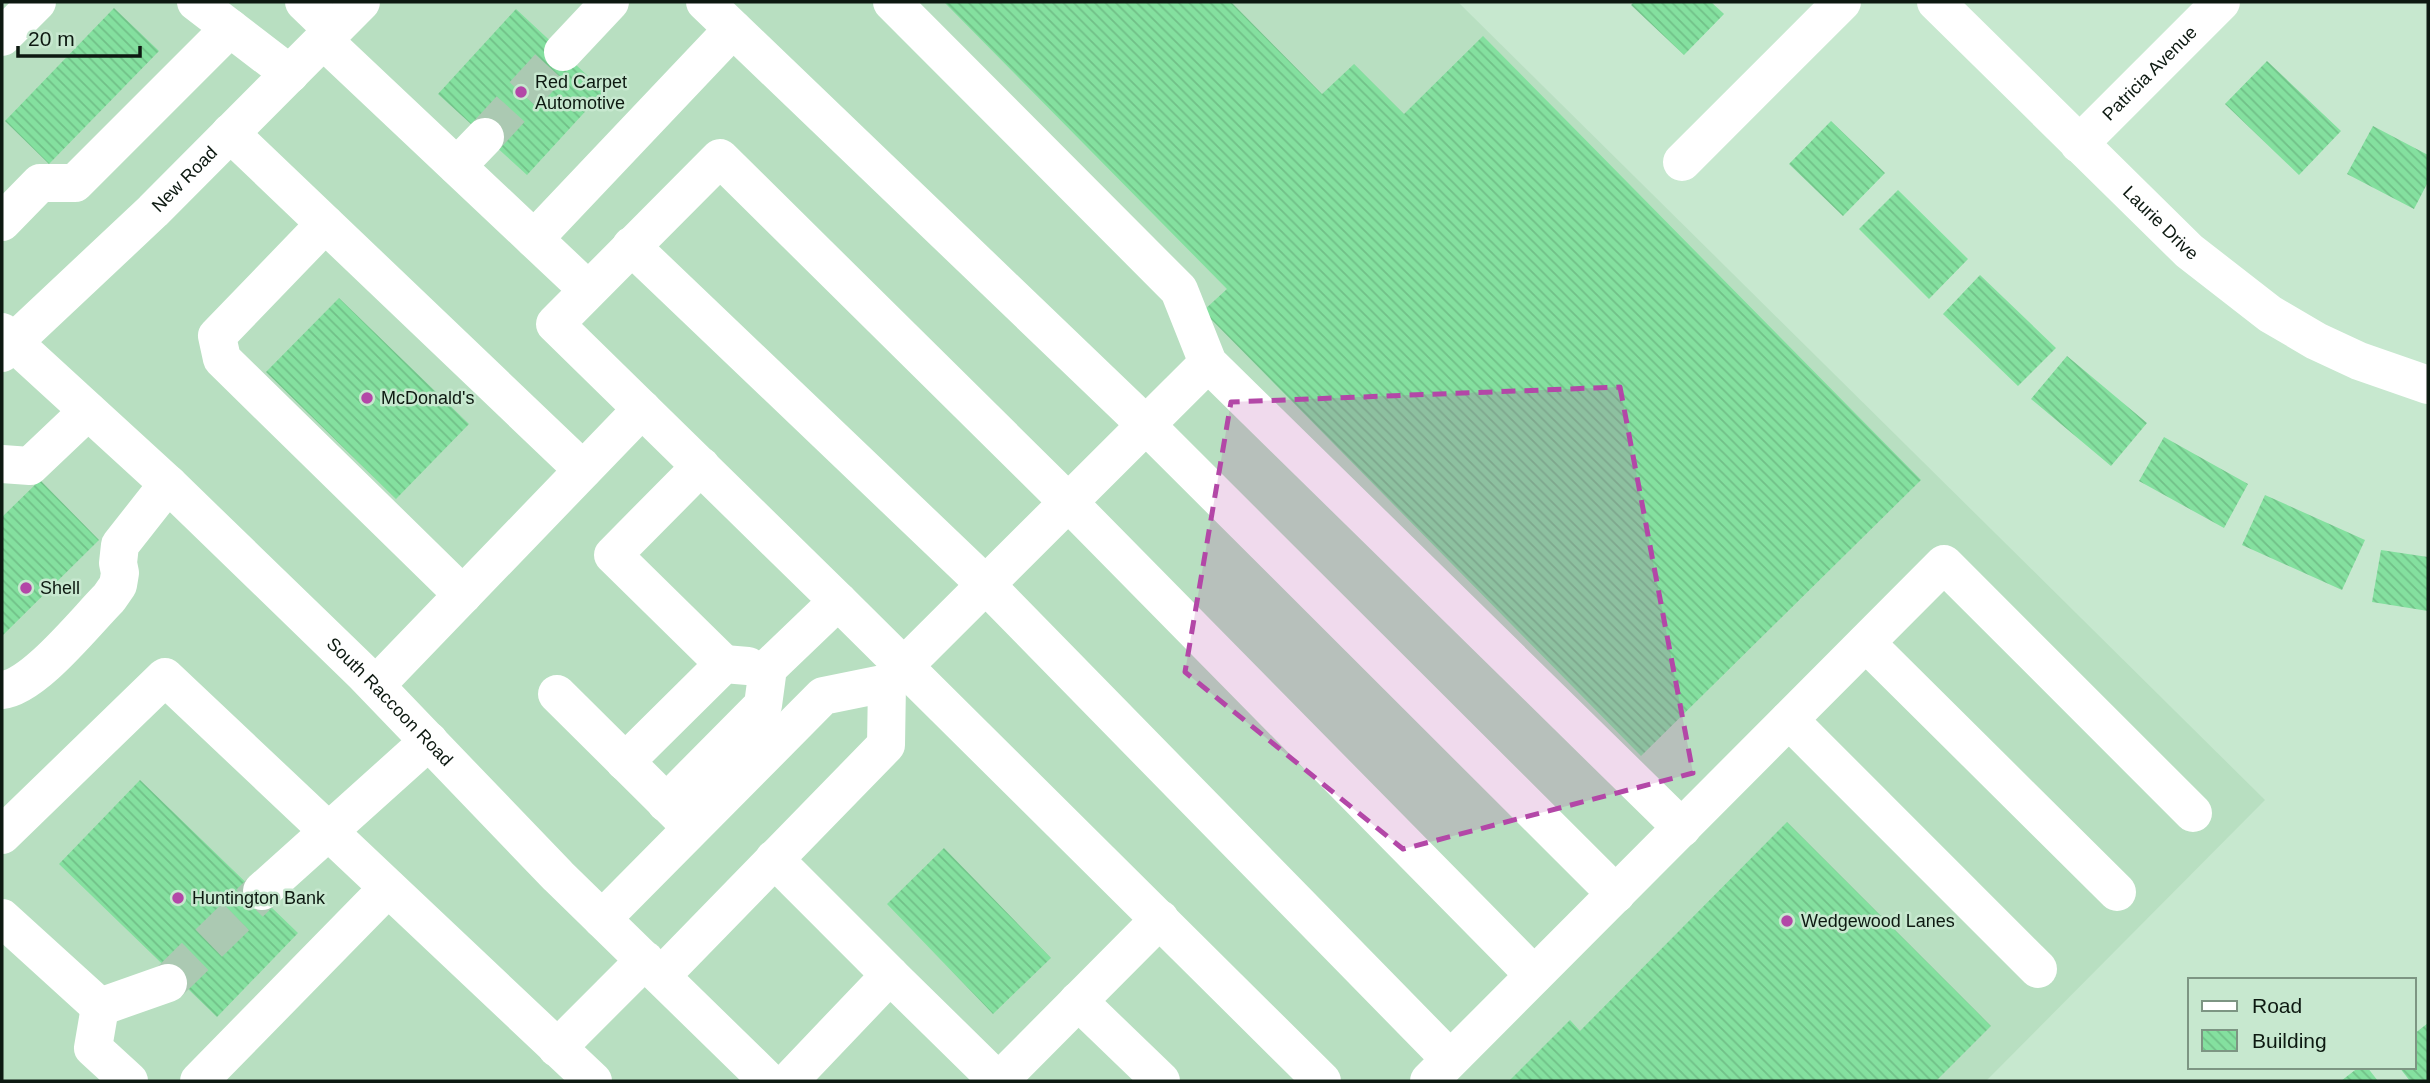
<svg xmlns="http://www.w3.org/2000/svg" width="2430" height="1083" font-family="Arial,sans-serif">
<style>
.built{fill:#b8dfc1}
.building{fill:url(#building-back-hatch)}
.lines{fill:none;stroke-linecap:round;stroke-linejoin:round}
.minor-tunnel{stroke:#abc9b2;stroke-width:38;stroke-dasharray:38 19;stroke-linecap:butt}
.minor{stroke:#fff;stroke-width:38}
.marked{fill:#b347a7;fill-opacity:0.2;stroke:#b347a7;stroke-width:5;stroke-dasharray:14 9;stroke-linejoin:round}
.poi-dot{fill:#b347a7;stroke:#c7e8cf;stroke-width:2.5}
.labels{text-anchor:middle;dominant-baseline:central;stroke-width:5;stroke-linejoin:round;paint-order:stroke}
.street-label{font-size:18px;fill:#0d1911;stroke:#c7e8cf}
.poi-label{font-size:18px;fill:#0d1911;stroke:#c7e8cf;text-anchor:start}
</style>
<defs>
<pattern id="building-back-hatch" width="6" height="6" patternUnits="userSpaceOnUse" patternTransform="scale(1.75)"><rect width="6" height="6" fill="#84e09f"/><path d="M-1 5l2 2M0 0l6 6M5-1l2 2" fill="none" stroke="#71c088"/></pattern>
</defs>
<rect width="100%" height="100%" fill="#c7e8cf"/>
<path class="built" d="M2,2h1456l807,798 -279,281h-1984z"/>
<path class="building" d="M944,2h287l91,92 32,-30 50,50 79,-78 438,444 -280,276 -438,-445 24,-22z
M1634,2h77l13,12 -40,41 -53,-50z
M114,8l45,43 -110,113 -44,-43z
M516,9l88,82 -77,84 -89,-81z
M2267,61l74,70 -42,44 -74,-71z
M1831,121l54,52 -42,43 -54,-52z
M2373,126l55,29v27l-14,27 -67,-35z
M1898,190l70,69 -39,40 -70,-70z
M1980,275l76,73 -38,38 -75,-72z
M339,298l130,126 -73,75 -130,-127z
M2067,356l80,67 -36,43 -80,-67z
M2164,437l84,47 -24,44 -85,-47z
M40,480l59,60 -97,96v-119z
M2265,495l100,45 -23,50 -100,-45z
M2381,550l47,7v54l-56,-9z
M140,780l158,153 -81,84 -158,-153z
M1787,822l204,204 -55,55h-427l61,-61 10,11z
M944,848l107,110 -58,56 -106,-110z
M2428,1023v58h-18l-11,-14h15v-33z
M2359,1067h8l11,14h-37z"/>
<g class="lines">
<path class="minor-tunnel" d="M485,137l78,-85
M168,983l94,-92"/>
<g class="minor">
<path d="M196,2l94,72"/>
<path d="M304,2l29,28"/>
<path d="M705,2l441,423 470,469"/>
<path d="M892,2l287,288 29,73 474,465"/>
<path id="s1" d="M1936,2l253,249 81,63 46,27 43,20 69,24"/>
<path d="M2,37l35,-35"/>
<path d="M323,40l264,249"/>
<path d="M563,52l47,-50"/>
<path d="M230,133l353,337"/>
<path id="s2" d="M2079,144l142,-142"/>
<path d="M1682,162l160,-160"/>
<path d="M457,166l28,-29"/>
<path d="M2,222l38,-39h35l155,-155"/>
<path d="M325,224l-108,112 5,23 241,236"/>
<path d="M534,239l199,-210"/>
<path d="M631,246l355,339 464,474"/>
<path id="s3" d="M2,332l166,152 195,189 195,203 210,205"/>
<path id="s4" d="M2,353l151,-142 208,-209"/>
<path d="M2,464l28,2 58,-55"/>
<path d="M701,466l-88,89 111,109"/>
<path d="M838,601l484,480"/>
<path d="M1866,643l251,249"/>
<path d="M887,683l321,-320"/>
<path d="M376,685l266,-276"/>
<path d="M2,690c32,-3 83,-68 107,-92l9,-13 2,-12 -2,-10 2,-18 48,-61"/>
<path d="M557,694l127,126"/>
<path d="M1789,720l249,249"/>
<path d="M625,762l99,-98 24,2"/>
<path d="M666,803l97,-98 5,-37 70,-67 -283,-277 165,-166 348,344 466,473"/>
<path d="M2,835l163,-158 428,404"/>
<path d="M774,859l116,116"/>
<path d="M262,891l167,-150"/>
<path d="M2,918l98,89 68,-24"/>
<path d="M602,919l221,-223 64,-13 -1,62 -225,231"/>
<path d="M1078,1001l83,80"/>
<path d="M100,1007l-7,41 36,33"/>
<path d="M557,1048l88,-88"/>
<path d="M199,1081l189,-193"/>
<path d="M789,1081l101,-106 108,106"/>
<path d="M999,1081l161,-162"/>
<path d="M1429,1081l515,-517 249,249"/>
</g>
</g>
<path class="marked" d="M1620,387l73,386 -290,76 -218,-177 46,-270z"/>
<g class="poi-dot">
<circle cx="521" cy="92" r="7"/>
<circle cx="367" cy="398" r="7"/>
<circle cx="26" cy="588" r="7"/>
<circle cx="178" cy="898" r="7"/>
<circle cx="1787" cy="921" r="7"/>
</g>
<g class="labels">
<g class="street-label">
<text stroke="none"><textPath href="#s2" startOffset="100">Patricia Avenue</textPath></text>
<text stroke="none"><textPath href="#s4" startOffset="252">New Road</textPath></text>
<text stroke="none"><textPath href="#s1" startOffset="315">Laurie Drive</textPath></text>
<text stroke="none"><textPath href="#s3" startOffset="536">South Raccoon Road</textPath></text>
</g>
<g class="poi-label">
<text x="535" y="82">Red Carpet<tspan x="535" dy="21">Automotive</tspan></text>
<text x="381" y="398">McDonald's</text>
<text x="40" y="588">Shell</text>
<text x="192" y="898">Huntington Bank</text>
<text x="1801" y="921">Wedgewood Lanes</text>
</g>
</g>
<rect width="2430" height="1083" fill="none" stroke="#0d1911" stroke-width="7"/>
<rect x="2188" y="978" width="228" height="91" fill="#c7e8cf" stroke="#7d9583" stroke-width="2"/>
<rect x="2202" y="1001" width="35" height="10" fill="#ffffff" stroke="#7d9583" stroke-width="2"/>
<text x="2252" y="1013" font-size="21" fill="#0d1911">Road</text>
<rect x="2202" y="1030" width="35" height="21" fill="url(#building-back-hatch)" stroke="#7d9583" stroke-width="2"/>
<text x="2252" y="1048" font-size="21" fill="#0d1911">Building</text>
<path d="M18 46v10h122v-10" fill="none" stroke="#0d1911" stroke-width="3.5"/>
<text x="28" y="46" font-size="21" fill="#0d1911" stroke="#c7e8cf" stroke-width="5" paint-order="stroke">20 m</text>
</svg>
